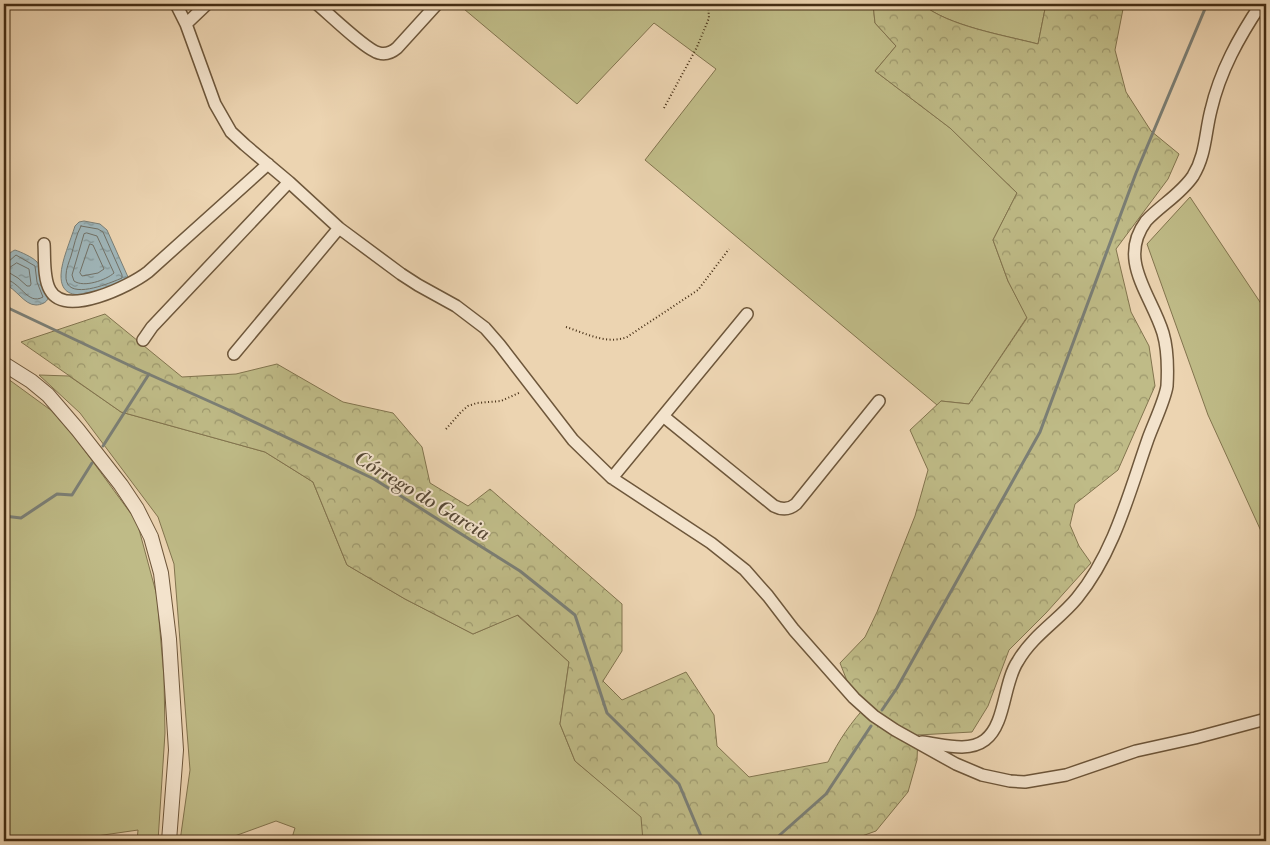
<svg xmlns="http://www.w3.org/2000/svg" width="1270" height="845" font-family="'Libre Bodoni',serif">
<style>
.green{fill:#bfbb87;stroke:#82744e}
.forest{fill:url(#forest-crowns);stroke:#82744e}
.water{fill:url(#water-ripples);stroke:#7b7f76}
.lines{fill:none;stroke-linecap:round;stroke-linejoin:round}
.shore{stroke:#727166;stroke-width:1}
.stream{stroke:#7b7f76;stroke-width:3}
.minor-casing{stroke:#6e573b;stroke-width:14}
.tertiary-casing{stroke:#6e573b;stroke-width:16}
.path{stroke:#442d14;stroke-width:2;stroke-dasharray:1 2.5;stroke-linecap:butt}
.minor{stroke:#f3e3cc;stroke-width:11}
.tertiary{stroke:#f3e3cc;stroke-width:14}
.labels{text-anchor:middle;dominant-baseline:central;stroke-width:4;stroke-linejoin:round;paint-order:stroke}
.water-label{font-size:19px;font-style:italic;fill:#564835;stroke:#f3e3cc}
</style>
<defs>
<pattern id="forest-crowns" width="20" height="18" patternUnits="userSpaceOnUse" patternTransform="scale(1.25)"><rect width="20" height="18" fill="#bfbb87"/><path d="M2 6a3 3 0 1 1 6 0M12 15a3 3 0 1 1 6 0" fill="none" stroke="#9d986d"/></pattern>
<pattern id="water-ripples" width="26" height="14" patternUnits="userSpaceOnUse" patternTransform="scale(1.25)"><rect width="26" height="14" fill="#9fb5b8"/><path d="M2 4q2-2 4 0t4 0M15 11q2-2 4 0t4 0" fill="none" stroke="#839494"/></pattern>
</defs>
<rect width="100%" height="100%" fill="#ecd4b1"/>
<filter id="stains"><feTurbulence type="fractalNoise" baseFrequency=".004" numOctaves="4"/><feColorMatrix values="0 0 0 0 .2 0 0 0 0 .09 0 0 0 0 .02 0 0 0 .5 -.17"/></filter>
<radialGradient id="worn" r=".72"><stop offset=".6" stop-color="#630" stop-opacity="0"/><stop offset="1" stop-color="#630" stop-opacity=".3"/></radialGradient>
<path class="green" d="M458,4h415l2,19 21,23 -21,25 75,57 67,65 -24,47 15,41 19,36 -58,87 -28,-3 -4,4 -292,-245 71,-91 -62,-46 -77,81z
M922,4h124l-8,40c-34,-9 -90,-18 -116,-40z
M1190,197l76,114v231l-58,-127 -61,-171z
M39,375l30,1 52,36 144,40 48,30 34,83 58,34 68,35 44,-19 52,47 -9,62 15,37 67,56 1,24h-352l4,-13 -19,-7 -55,20h-41l10,-71 -16,-206 -16,-47 -78,-104z
M4,376l48,35 25,29 60,82 20,74 7,82 1,55 -7,108h-21l1,-11 -76,11h-58z"/>
<path class="forest" d="M873,4h49c26,22 81,31 116,40l8,-40h78l-9,46 11,42 25,39 28,23 -11,25 -52,70 15,63 18,34 6,40 -37,84 -43,34 -5,21 9,21 12,17 -45,50 -37,37 -21,56 -16,26 -54,3 -1,25 -9,32 -32,39 -28,10h-205l-2,-24 -66,-56 -15,-37 9,-62 -51,-47 -45,19 -68,-35 -58,-34 -34,-83 -48,-30 -144,-40 -100,-70 84,-28 77,63 54,-3 41,-10 66,38 50,11 29,34 8,36 38,23 22,-17 132,115v47l-19,30 19,19 64,-28 28,43 3,31 32,31 79,-15c11,-22 23,-40 40,-58l-19,-18 -9,-23 25,-26 12,-25 38,-96 13,-46 -18,-40 31,-29 28,3 58,-86 -19,-37 -15,-41 24,-47 -67,-65 -75,-57 21,-25 -21,-23z"/>
<path class="water" d="M84,221l16,3 7,6 21,47 -1,3c-16,7 -67,32 -66,-5 0,-13 10,-36 14,-49l4,-4z
M15,250c6,2 17,7 21,11 5,4 13,31 12,37 -1,5 -8,7 -12,7 -12,0 -20,-17 -32,-21 0,-13 -3,-28 11,-34z"/>
<g class="lines">
<path class="shore" d="M81,226l17,3 5,3 19,43v3c-12,5 -58,25 -56,-3 0,-6 3,-13 5,-19 3,-10 5,-21 10,-30z
M87,233l10,3 17,37c-8,7 -30,15 -40,8l-2,-6 12,-41z
M90,244l3,1 11,24 -6,4 -16,3 -2,-3z
M4,263l4,-1 8,-7 19,11 2,16 6,15c-16,9 -22,-16 -39,-18
M17,263l12,6 2,15 -1,2h-3l-9,-8 -10,-6v-3z"/>
<path class="stream" d="M4,306l131,62 96,43 143,68 146,92 55,44 32,98 72,71 24,57
M103,446l46,-72
M4,516l17,2 36,-24 15,1 20,-32
M882,710l15,-22 143,-256 96,-259 71,-169
M773,841l53,-47 45,-68"/>
<defs>
<path id="minor" d="M176,4l10,20 29,80 16,28 14,13 44,37 50,46 62,46 17,11 38,21 29,22 14,16 74,96 39,38 99,65 34,27 23,26 26,34 60,68 20,18 21,14 61,34 26,11 28,6 15,1 41,-7 70,-24 59,-13 71,-19
M317,4c11,9 50,47 62,49 7,2 12,0 18,-5l40,-44
M186,24l21,-20
M44,244c1,13 -1,34 6,46 15,28 80,-4 98,-18l120,-108
M143,340l9,-13 137,-145
M234,354l105,-126
M663,416l111,90c8,4 15,4 22,-2l83,-103
M612,478l135,-164
M922,742c20,2 46,11 63,-2 21,-16 18,-57 33,-79 15,-26 41,-41 59,-63 37,-45 52,-105 71,-159 5,-14 17,-39 19,-53 1,-18 1,-36 -4,-53 -12,-39 -46,-73 -17,-112 15,-16 35,-27 47,-45 13,-21 12,-43 18,-66 9,-39 28,-73 50,-106"/>
<path id="tertiary" d="M4,364l27,17 17,14 30,35 43,55 16,24 14,28 10,36 8,66 7,111 -7,91"/>
</defs>
<use href="#minor" class="minor-casing"/>
<use href="#tertiary" class="tertiary-casing"/>
<path class="path" d="M664,108l33,-61 12,-29 -1,-14
M566,327c19,6 40,18 61,10l71,-47 31,-41
M446,429l15,-17 7,-6 9,-3 24,-2 20,-9"/>
<use href="#minor" class="minor"/>
<use href="#tertiary" class="tertiary"/>
</g>
<g class="labels">
<g class="water-label">
<text transform="translate(422 496) rotate(31)">Córrego do Garcia</text>
</g>
</g>
<rect width="1270" height="845" fill="none" stroke="#ecd4b1" stroke-width="20"/>
<rect x="5" y="5" width="1260" height="835" fill="none" stroke="#442d14" stroke-width="2.5"/>
<rect x="10" y="10" width="1250" height="825" fill="none" stroke="#442d14"/>
<rect width="100%" height="100%" filter="url(#stains)"/>
<rect width="100%" height="100%" fill="url(#worn)"/>
</svg>
